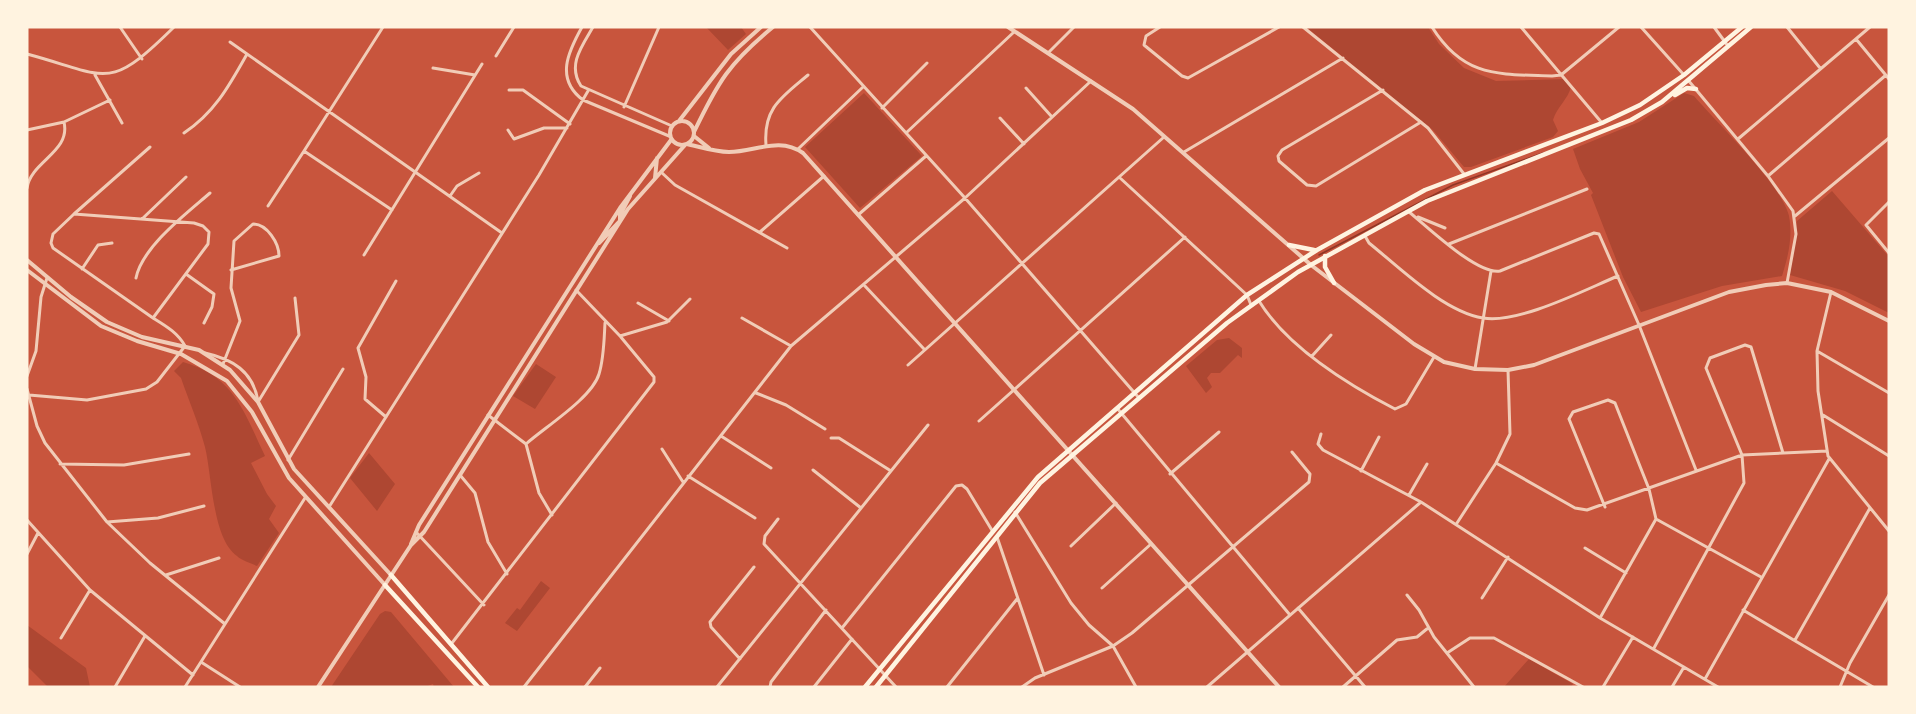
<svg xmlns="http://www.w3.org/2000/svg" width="1916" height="714" font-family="'Roboto Condensed',sans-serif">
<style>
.green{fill:#ae4732}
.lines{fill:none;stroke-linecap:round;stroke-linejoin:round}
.stream{stroke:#8f3625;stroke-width:1.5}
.minor{stroke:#f1ccb7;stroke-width:3}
.tertiary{stroke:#f1ccb7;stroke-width:4}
.secondary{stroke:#fff3e0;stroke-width:4.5}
</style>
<rect width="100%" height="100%" fill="#c8553d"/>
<path class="green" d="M706,27h35l5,7 -18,16z
M1306,27h122l11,17 25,24 32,13 69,-2 6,8c-3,12 -14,20 -18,33l5,11 -5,6 -82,30h-7l-31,-37z
M864,93l58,63 -62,52 -55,-61z
M1684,93l10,3c23,27 88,89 95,120 4,21 -1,41 -7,60l-60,10 -81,26 -18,-35 -32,-82 2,-2 -13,-24 -7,-20 66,-27z
M1832,191l57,66v56l-44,-22 -55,-16 7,-54z
M1229,338l13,10v10l-4,-3 -18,18h-9l-4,5 5,9 -6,6 -20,-27 31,-26z
M183,362c51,14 61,50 82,94l-14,7 16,31 9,12 -7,13 10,14 -22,33c-6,-3 -15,-5 -20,-10 -25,-18 -25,-81 -32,-109 -6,-23 -16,-46 -24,-69l-7,-7z
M536,364l20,13 -21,32 -22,-13z
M369,453l26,31 -18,27 -27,-33z
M541,581l9,7 -33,43 -12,-8 12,-15 3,2z
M385,611l6,1 63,75h-20l-1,-3 -8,3h-94l49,-73z
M27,625l59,43 4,19h-42l-21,-21z
M1529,659l44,25 -2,3h-67z"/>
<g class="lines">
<path class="stream" d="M1319,255l134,-70 90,-32"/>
<path class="minor" d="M120,27l22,32
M383,27l-79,124 88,59
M582,27c-14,25 -27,52 1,73l86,36
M593,27c-11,19 -26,38 -12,59l91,40
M810,27l155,171 174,200
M1160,27l-14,9 -2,9 38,31 6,2 91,-51
M1303,27l125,101 36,46
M1432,27c32,51 66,47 120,49l9,-1 58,-48
M1521,27l81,96
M1641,27l43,48
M1714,27l14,19
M1787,27l33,41
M1856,39l33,40
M230,42l272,191
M1048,53l26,-26
M27,54c82,22 80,39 147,-27
M496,56l18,-29
M433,68l42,7
M95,75l27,48
M1688,80l80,96 25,35 3,23 -9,49
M1026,88l26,29
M509,90h14l47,34
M1383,90l-101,60 -4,6 1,5 28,24 9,1 105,-64
M624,107l35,-80
M882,108l45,-45
M1000,118l24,26
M27,130l37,-8 46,-22
M508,130l6,9 30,-11h23
M184,133c31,-21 45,-47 63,-79
M906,133l108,-101
M1738,139l132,-112
M766,145c-3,-37 16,-48 42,-70
M798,149l65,-62
M1184,152l159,-94
M661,172l14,13 112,63
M1768,176l118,-101
M1119,177l128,118 4,10
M27,188c4,-27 44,-36 37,-66
M450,196l7,-10 22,-13
M1889,202l-23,23 23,28
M268,206l36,-55
M1409,212c19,15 68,63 91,59l94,-38 5,1 40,91 57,145
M74,214l76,-67
M858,215l68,-59
M1795,216l94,-78
M1418,217l27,11
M142,219l44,-42
M760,232l64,-56
M1365,236l4,7c30,24 75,69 114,75 36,6 101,-28 135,-42
M1449,244l138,-55
M364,255l118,-191
M82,269l16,-24 14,-2
M186,274l28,20 -2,13 -8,16
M136,278c6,-31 51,-65 74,-85
M864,285l60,64
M1831,292l-14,59 1,40 10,65 61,75
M1259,301c29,47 88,83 136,108l11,-5 28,-47
M638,303l31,18
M742,318l49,28
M620,336l47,-14 23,-23
M1817,351l72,42
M205,353c27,6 48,18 53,48
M1312,356l19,-21
M223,364l17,-43 -9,-33 3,-47 19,-17c14,0 26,19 26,32l-48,14
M908,365l256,-228
M1475,369l16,-98
M27,376l9,-25 5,-54 6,-19
M27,389l10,37 8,17 62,79 43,41 75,61
M756,393l30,12 39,24
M29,395l58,5 59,-11 11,-7 28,-36c-7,-13 -19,-20 -32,-28l-100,-70 -2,-5 2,-9 21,-20 120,9 9,3 6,6 -1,12 -55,74
M258,402l41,-67 -4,-37
M1117,408l173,207
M488,415l38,29 13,49 13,22
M1823,415l66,41
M386,417l-21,-18 1,-22 -8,-29 38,-67
M979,421l206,-184
M1321,434l-3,10 5,6 98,52 179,116 118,69
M721,436l50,32
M831,438h8l52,33
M526,444c19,-17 66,-46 73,-70 5,-16 5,-34 6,-51
M662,449l21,33
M288,460l55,-91
M1496,463l79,45 12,2 155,-55 85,-4
M60,464l64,1 65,-11
M813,470l48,38
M1361,471l18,-34
M1170,474l49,-42
M460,475l15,18 13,49 19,32
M688,476l67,42
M1409,495l18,-31
M329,507l210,-332 49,-84
M1605,507l-36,-88 4,-7 35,-12 7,3 34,86 7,30
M1015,512l56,91 18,22 24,21 23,41
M778,519l-13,17 -1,8 132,143
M1656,519l105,58
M27,520l63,70 103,85
M107,522l51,-4 46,-12
M1457,523l39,-60 14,-29 -2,-64
M416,532l68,73
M997,537l47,138
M1071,546l45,-43
M1585,548l41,25
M27,554l11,-21
M166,575l53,-17
M1102,588l49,-44
M1407,595l12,15 15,27 40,50
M1482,598l26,-41
M1298,608l67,79
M1743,610l130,77
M1600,618l56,-99
M842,628l114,-142 6,-1 5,4 26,43
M61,638l29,-48
M1795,640l75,-132
M452,643l202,-261v-5l-34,-41 -44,-46
M1654,648l90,-165 -2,-28 -36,-87 4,-10 35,-13 6,2 32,106
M1447,653l23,-15h24l89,49
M740,659l-29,-32 -1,-5 44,-55
M201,662l39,25
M1705,679l124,-220
M115,687l30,-51
M185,687l120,-189
M524,687l267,-341 174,-148 126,-117
M585,687l15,-19
M717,687l211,-262
M770,687l1,-5 55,-72
M814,687l38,-48
M947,687l70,-88
M1022,687l13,-9 78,-32 19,-13 177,-151 1,-8 -18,-22
M1207,687l214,-185
M1343,687l54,-47 20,-3 11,-9
M1603,687l30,-50
M1672,687l12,-20
M1840,687l10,-24 39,-68"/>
<path class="tertiary" d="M1008,27l125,82 178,156 103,79 30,18 31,7 33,1 26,-5 195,-73 37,-7 21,-2 44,9 58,29
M670 133a12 12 0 1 1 24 0a12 12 0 1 1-24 0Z
M679,121l52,-67 30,-27
M694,132c24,-50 35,-69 79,-105
M694,136l15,12
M687,144c13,3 29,8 42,8 26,0 50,-16 74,1l476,534
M655,178l2,-20
M599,243l21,-22v-6l10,-19
M27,260l44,37 36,25 35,15 57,13 31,20 28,32 36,67 97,106
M27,270l74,56 36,15 44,13 46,27 25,31 37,66 96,107
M411,544l8,-19 201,-317 51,-68
M318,687l93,-142 13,-13 204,-323 57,-64"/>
<path class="secondary" d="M1675,95l12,-7 9,1
M1289,245l25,5
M1325,256v11l9,16
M391,575l97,112
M385,585l93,102
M865,687l173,-210 209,-182 70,-45 108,-60 177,-67 38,-18 44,-30 58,-48
M876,687l164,-204 187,-160 71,-51 129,-71 204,-81 31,-18 89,-75"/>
</g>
<rect width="1916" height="714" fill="none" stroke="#fff3e0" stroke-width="57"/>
</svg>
